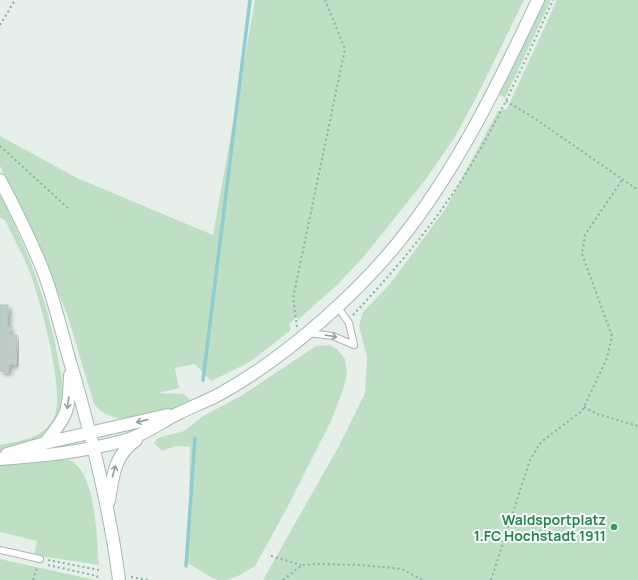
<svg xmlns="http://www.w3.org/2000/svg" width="638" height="580" font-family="Manrope,sans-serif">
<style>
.green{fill:#bfdfc5}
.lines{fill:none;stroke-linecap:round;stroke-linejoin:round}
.stream{stroke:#8fcdd3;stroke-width:3.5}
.building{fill:#beccc6;stroke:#b8c8c0;filter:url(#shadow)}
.lane-casing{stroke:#a8b7b1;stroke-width:8}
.secondary-casing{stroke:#a4bab1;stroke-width:14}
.path{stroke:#86b2a1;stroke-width:2;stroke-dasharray:2 3;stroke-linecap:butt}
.lane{stroke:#fff;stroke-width:6}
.secondary{stroke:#fff;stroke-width:12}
.oneway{stroke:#92a09b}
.leisure-dot{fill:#2e9e5b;stroke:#f7fbf8;stroke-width:1.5}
.labels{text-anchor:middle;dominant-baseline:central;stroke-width:4;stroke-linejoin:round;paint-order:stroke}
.leisure-label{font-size:14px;font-weight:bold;fill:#27864d;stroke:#f7fbf8;text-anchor:end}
</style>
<defs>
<filter id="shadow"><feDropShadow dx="3.5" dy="3.5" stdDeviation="2" flood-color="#0004"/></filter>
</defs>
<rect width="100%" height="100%" fill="#e6efea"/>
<path class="green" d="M255,0h269l-44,90 -25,47 -29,42 -60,75 -28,30 -39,35 -3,-2 -7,7 2,6 -43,33 -37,18 -16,-17 -20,4 4,20 -21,5 26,1 7,7c-27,13 -75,32 -97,3l-26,-87 -19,-47 -49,-104v-30l77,42 136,57z
M542,0h9l-46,98 -8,-5z
M557,0h81v580h-375l76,-134 26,-53 2,-36 -8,-31 4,-14 27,-28 56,-76 52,-97 9,-2z
M0,195c34,67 55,126 64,201l-1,11 -18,30 -45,15v-7c19,-4 42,-6 53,-25 14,-24 -12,-115 -21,-142 -7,-20 -18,-39 -27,-58l-5,-2z
M329,345l8,4 8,10 2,15 -4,16 -12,31 -44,87 -32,58 -15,9 -12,5h-10l-6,-2 -24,-15 2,-116 -14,-1 -14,5 -8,-8 4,-5 26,-7 19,-15 38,-20 75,-50z
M58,459c4,0 11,0 15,3 24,17 23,75 26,103l-65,-10 3,-14 -37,-9v-68z
M0,559l95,21h-95z"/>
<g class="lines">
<path class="stream" d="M203,380l47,-380
M186,566l9,-128"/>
</g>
<path class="building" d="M0,305h8l-1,22h3l-1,8h8l-1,29h-7l-1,8 -8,-1z"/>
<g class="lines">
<defs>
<path id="lane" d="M337,306l12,17 5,22
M308,333l25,3 21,9
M0,550l40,9"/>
<path id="secondary" d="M0,180c16,30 31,61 44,93 12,32 19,66 29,99 20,69 37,137 46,208
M45,443c23,-28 24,-32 25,-68
M7,454l38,-11 123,-28
M0,459c43,-3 84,-7 126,-19 20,-6 35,-18 53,-27 14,-7 28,-12 41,-19 68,-38 145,-106 191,-168 52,-69 90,-148 127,-226
M109,501c4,-26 5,-45 27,-61"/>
</defs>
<use href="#lane" class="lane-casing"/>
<use href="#secondary" class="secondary-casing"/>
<path class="path" d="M0,25l15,-25
M506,101l28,17 104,72
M0,146l70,64
M353,315c43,-46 85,-95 118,-150 32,-53 56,-109 82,-165
M297,327l-4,-29 52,-249 -20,-49
M584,407l13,7 41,12
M271,556l30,9
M48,560l51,10
M48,565l49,11 1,4
M131,577l17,3
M33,580l4,-12
M283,580l19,-15 16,-1 43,1 41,4 20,11
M491,580l39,-120 11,-18 41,-31 25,-53 5,-22 -30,-82 3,-19 37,-55"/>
<use href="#lane" class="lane"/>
<use href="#secondary" class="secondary"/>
</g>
<defs><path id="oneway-shaft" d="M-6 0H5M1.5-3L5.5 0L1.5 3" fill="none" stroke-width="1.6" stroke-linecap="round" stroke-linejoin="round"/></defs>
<g class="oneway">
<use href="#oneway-shaft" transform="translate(331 336) rotate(10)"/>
<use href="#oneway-shaft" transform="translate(68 403) rotate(98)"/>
<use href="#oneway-shaft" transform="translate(142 421) rotate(167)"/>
<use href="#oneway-shaft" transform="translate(114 471) rotate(-75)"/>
</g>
<circle class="leisure-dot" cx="614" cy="527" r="4"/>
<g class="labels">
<g class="leisure-label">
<text x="606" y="519">Waldsportplatz<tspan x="606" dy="16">1.FC Hochstadt 1911</tspan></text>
</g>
</g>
</svg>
